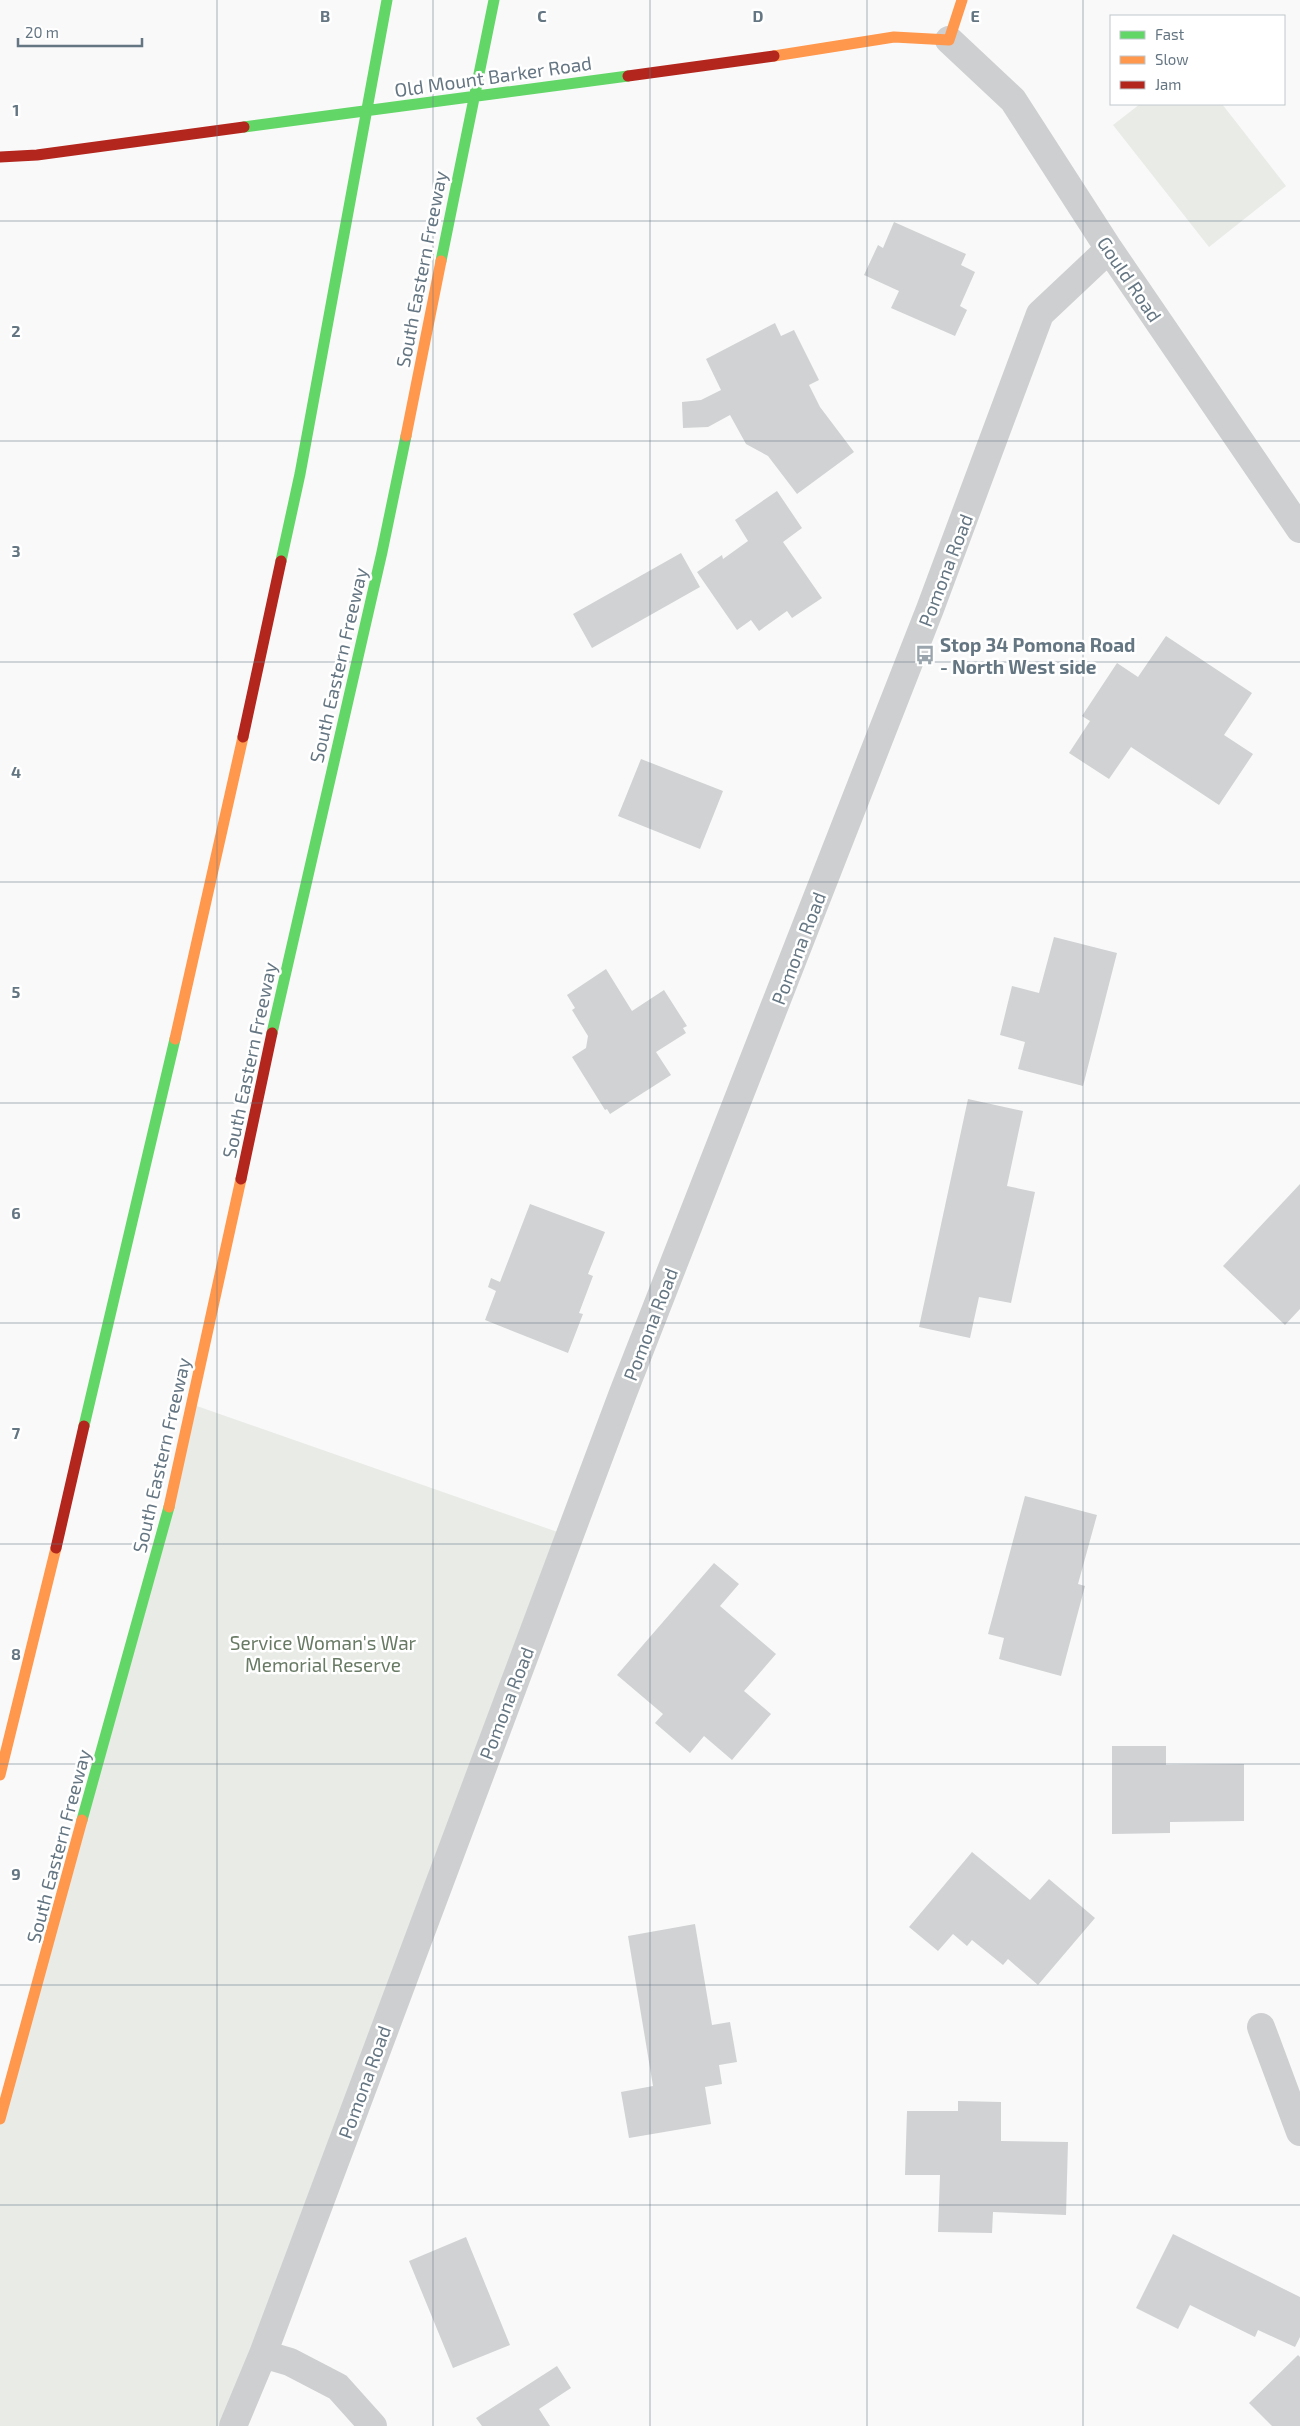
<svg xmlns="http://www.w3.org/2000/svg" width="1300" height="2426" font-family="'Exo 2',sans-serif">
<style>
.green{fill:#e8ebe6}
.building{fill:#d0d2d3}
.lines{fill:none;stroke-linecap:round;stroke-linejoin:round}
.street{stroke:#cecfd0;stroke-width:28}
.fast{stroke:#63d668;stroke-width:11}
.slow{stroke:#ff974d;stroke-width:11}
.jam{stroke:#b3261e;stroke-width:11}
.grid{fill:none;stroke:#657683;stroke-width:1;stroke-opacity:0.55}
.labels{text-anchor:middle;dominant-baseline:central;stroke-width:5;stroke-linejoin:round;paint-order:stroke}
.street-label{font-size:19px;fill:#657683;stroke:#fff}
.poi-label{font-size:19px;font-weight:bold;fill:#657683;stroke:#fff;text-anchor:start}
.park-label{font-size:19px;fill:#687a64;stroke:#fff}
.grid-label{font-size:16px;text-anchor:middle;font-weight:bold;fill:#657683;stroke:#fff;stroke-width:5;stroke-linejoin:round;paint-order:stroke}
</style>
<rect width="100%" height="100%" fill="#f9f9f9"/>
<path class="green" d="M1140,104h82l64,82 -77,61 -96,-122z
M191,1404l378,132 -342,890h-227v-307z"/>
<path class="building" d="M894,222l72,32 -5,11 14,7 -15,34 7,4 -12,26 -64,-28 8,-17 -35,-16 14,-30 5,3z
M775,323l6,13 13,-6 25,50 -10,5 11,22 34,45 -57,42 -29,-38 -22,-12 -16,-29 -22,12 -25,1 -1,-26 19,-2 20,-10 -15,-31z
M777,491l25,37 -19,14 39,56 -30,20 -5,-7 -28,20 -8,-11 -14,10 -40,-58 25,-17 1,4 25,-18 -13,-21z
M681,553l19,34 -108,61 -19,-34z
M1166,636l86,57 -28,42 29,19 -34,51 -88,-58 -22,32 -40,-26 21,-32 -8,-5 35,-53 21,14z
M641,759l82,32 -23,58 -82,-33z
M1054,937l63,16 -34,133 -65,-17 7,-27 -25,-7 12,-49 27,7z
M606,969l26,42 32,-21 23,36 -4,2 3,5 -30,19 15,23 -61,39 -3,-5 -2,1 -33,-53 14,-9 2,-12 -16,-26 3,-2 -8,-13z
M968,1099l55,12 -16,75 28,6 -24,111 -32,-6 -9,41 -51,-11z
M1300,1184v125l-15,16 -62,-59z
M530,1204l75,28 -17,42 5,2 -14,37 4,1 -15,39 -83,-33 11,-29 -8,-4 3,-9 9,4z
M1025,1496l72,19 -19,69 7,2 -24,90 -62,-17 5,-21 -16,-4z
M714,1563l25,21 -19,22 56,48 -32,37 27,23 -39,46 -28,-24 -14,17 -35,-30 8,-9 -46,-39z
M1112,1746h54v19l78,-1v57l-74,1v11l-58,1z
M972,1852l58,48 19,-21 46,39 -57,67 -30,-26 -5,6 -31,-25 -5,6 -14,-12 -15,17 -29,-24z
M695,1924l17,101 18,-3 7,40 -18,3 3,19 -17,3 6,37 -82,14 -8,-46 32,-6 -25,-150z
M958,2101l43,1v39l67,1 -2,73 -73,-3 -1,21 -54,-1 2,-57h-35l2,-64h51z
M1173,2234l127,63v40l-5,10 -37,-17 -3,7 -65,-32 -12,24 -42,-21z
M466,2237l44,108 -57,23 -44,-107z
M1298,2355l2,2v69h-28l-23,-23z
M557,2366l14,22 -32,21 11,17h-68l-6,-8z"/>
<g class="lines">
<path class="street" d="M949,40l64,60 96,149 191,280
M1261,2027l39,105
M263,2354l27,8 48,25 35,39
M233,2426l30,-72 360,-961 307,-784 110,-295 69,-65"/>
<path class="fast" d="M244,127l384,-51
M441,261l53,-261
M281,561l19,-87 87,-474
M272,1033l110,-481 24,-116
M84,1426l91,-387
M82,1820l87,-313"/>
<path class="slow" d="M774,56l120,-19 55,3 13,-40
M406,436l35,-175
M175,1039l68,-302
M169,1507l72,-328
M0,1775l56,-227
M0,2119l82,-299"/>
<path class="jam" d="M628,76l146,-20
M0,157l37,-2 207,-28
M243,737l38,-176
M241,1179l31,-146
M56,1548l28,-122"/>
</g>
<path class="grid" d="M217,0v2426M433,0v2426M650,0v2426M867,0v2426M1083,0v2426M0,221h1300M0,441h1300M0,662h1300M0,882h1300M0,1103h1300M0,1323h1300M0,1544h1300M0,1764h1300M0,1985h1300M0,2205h1300"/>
<defs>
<symbol id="bus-bare" viewBox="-9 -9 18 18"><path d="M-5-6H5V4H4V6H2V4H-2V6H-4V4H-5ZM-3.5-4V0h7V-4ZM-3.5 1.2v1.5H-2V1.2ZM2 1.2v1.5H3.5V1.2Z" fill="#99a4ac" stroke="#fff" stroke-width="2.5" paint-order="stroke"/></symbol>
</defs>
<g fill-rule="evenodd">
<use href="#bus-bare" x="911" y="641" width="28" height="28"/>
</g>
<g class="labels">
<g class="street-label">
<text transform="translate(493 76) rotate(-8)">Old Mount Barker Road</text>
<text transform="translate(421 269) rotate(-79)">South Eastern Freeway</text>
<text transform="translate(1130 279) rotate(56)">Gould Road</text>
<text transform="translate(945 570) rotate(-69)">Pomona Road</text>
<text transform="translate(338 665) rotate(-77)">South Eastern Freeway</text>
<text transform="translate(798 948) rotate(-69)">Pomona Road</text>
<text transform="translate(249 1060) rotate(-78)">South Eastern Freeway</text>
<text transform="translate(650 1324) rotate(-69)">Pomona Road</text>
<text transform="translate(161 1455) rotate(-77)">South Eastern Freeway</text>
<text transform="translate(506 1703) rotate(-69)">Pomona Road</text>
<text transform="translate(58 1846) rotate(-75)">South Eastern Freeway</text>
<text transform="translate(364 2082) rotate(-70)">Pomona Road</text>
</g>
<g class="poi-label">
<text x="940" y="644">Stop 34 Pomona Road<tspan x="940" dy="22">- North West side</tspan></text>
</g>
<g class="park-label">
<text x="323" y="1642">Service Woman's War<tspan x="323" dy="22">Memorial Reserve</tspan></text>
</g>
</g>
<g class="grid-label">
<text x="325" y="22">B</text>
<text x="542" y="22">C</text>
<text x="758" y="22">D</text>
<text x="975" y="22">E</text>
<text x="16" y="116">1</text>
<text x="16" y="337">2</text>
<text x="16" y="557">3</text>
<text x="16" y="778">4</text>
<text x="16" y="998">5</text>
<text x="16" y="1219">6</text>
<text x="16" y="1439">7</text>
<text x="16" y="1660">8</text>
<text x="16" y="1880">9</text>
</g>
<rect x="1110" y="15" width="175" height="90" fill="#ffffff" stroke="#c1c8cd"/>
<rect x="1120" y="31" width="25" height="8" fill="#63d668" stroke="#c1c8cd"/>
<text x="1155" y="40" font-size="15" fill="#657683">Fast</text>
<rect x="1120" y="56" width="25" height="8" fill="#ff974d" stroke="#c1c8cd"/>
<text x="1155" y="65" font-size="15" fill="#657683">Slow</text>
<rect x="1120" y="81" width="25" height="8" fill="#b3261e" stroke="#c1c8cd"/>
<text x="1155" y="90" font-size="15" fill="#657683">Jam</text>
<path d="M18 38v8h124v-8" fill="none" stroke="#657683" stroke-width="2.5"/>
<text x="25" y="38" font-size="15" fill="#657683" stroke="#ffffff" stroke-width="4" paint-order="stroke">20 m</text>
</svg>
